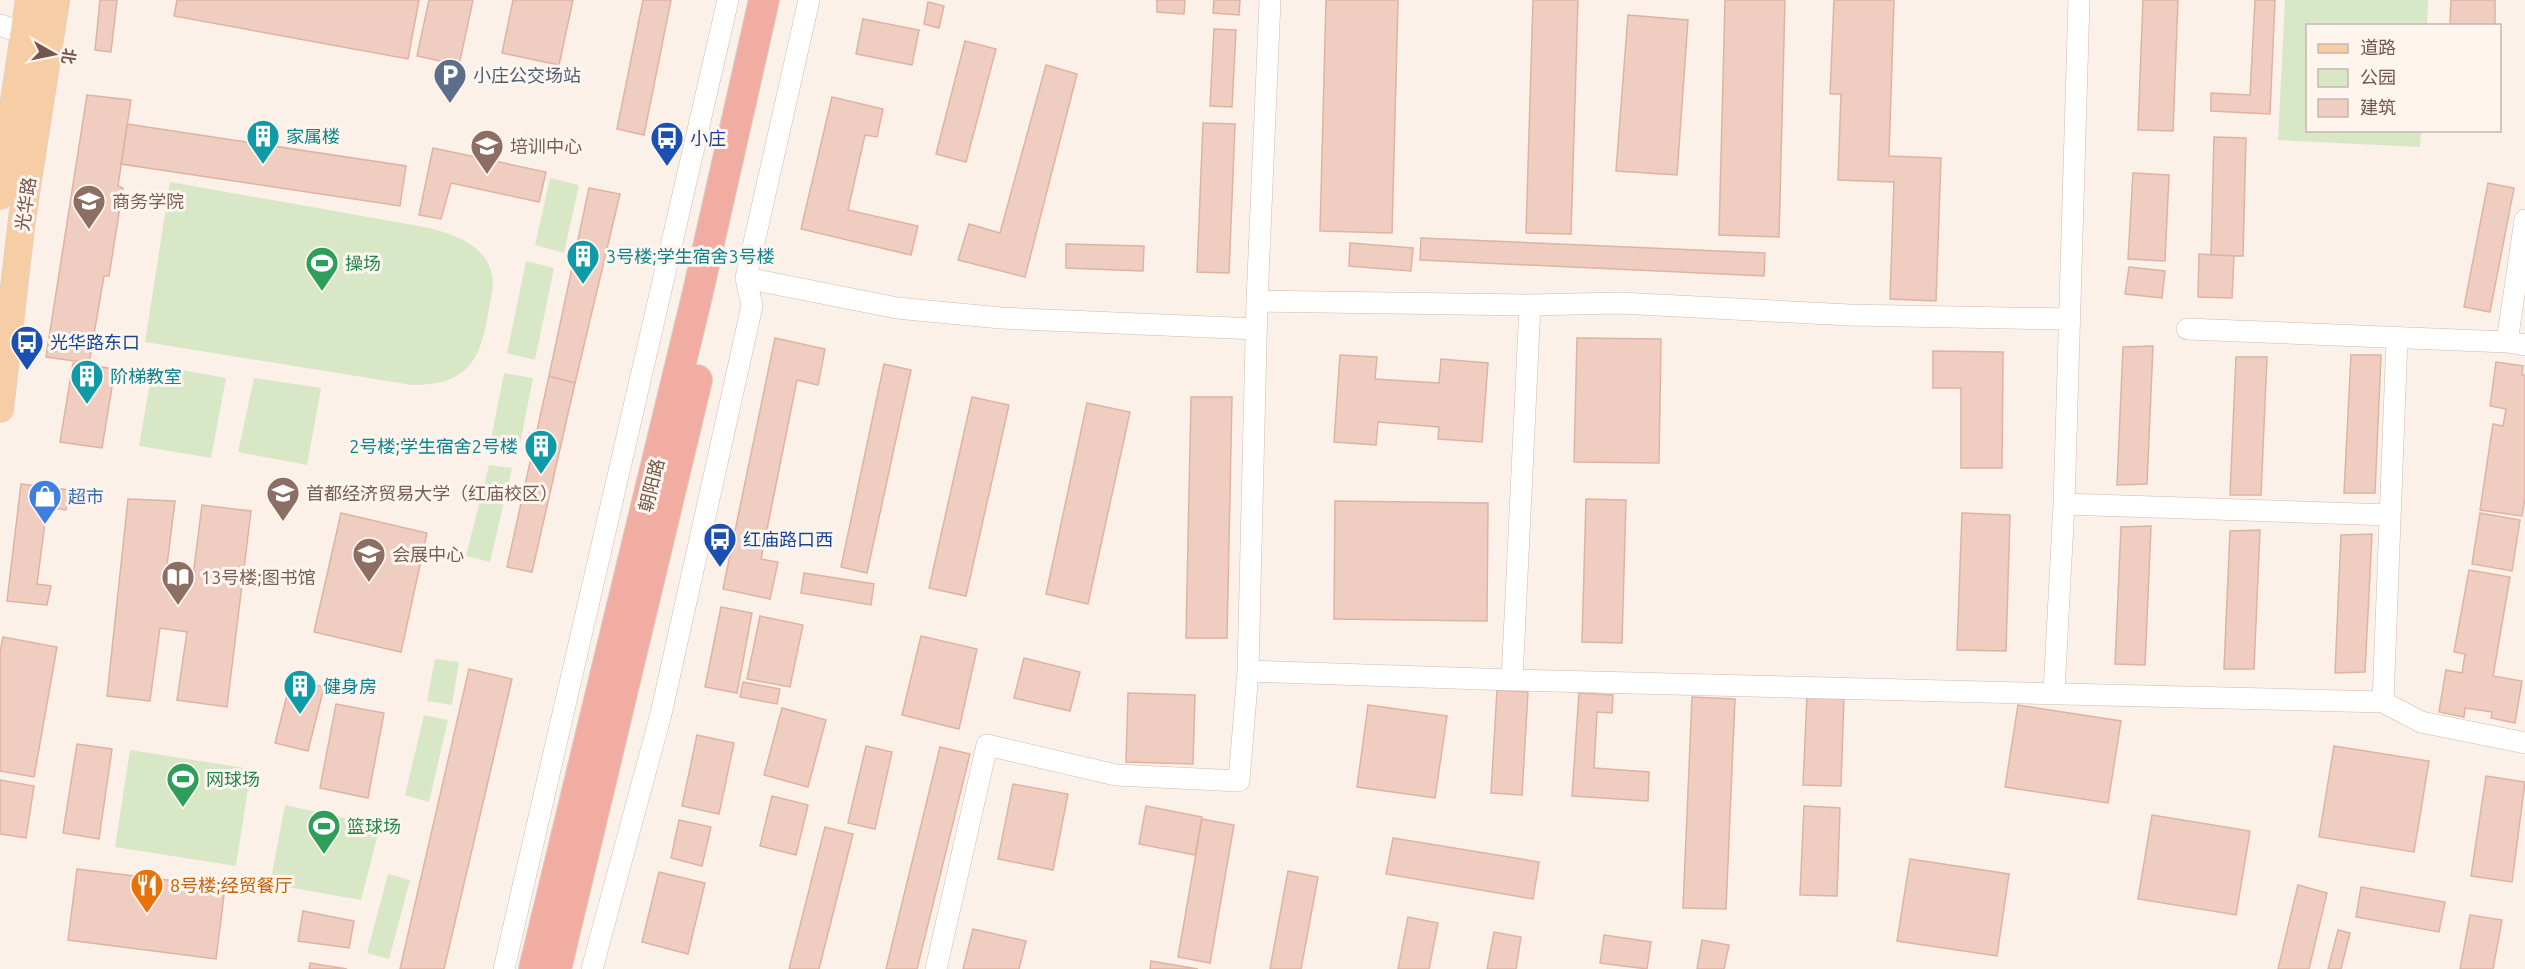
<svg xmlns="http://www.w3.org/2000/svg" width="2525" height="969" font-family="Ubuntu,'Noto Sans SC',sans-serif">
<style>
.green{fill:#d8e8c6}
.building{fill:#efcdc1;stroke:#e1b2a2;stroke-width:1.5}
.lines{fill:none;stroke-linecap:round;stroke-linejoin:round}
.minor-casing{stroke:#cfbab1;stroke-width:22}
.major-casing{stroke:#d8d0cd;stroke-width:28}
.highway-casing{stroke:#d8d0cd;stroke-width:32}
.minor{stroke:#fff;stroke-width:21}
.major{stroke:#f6cda4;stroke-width:27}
.highway{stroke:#f2ada2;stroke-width:30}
.labels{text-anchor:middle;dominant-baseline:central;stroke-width:6;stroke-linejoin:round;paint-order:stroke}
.service-label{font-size:18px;fill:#4e5e75;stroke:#fef6ee;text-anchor:start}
.culture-label{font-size:18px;fill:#0d838f;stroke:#fef6ee;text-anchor:start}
.transit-label{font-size:18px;fill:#164399;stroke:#fef6ee;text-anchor:start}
.education-label{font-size:18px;fill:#785e54;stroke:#fef6ee;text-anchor:start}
.street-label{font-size:18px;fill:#74564d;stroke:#fef6ee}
.leisure-label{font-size:18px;fill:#27864d;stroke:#fef6ee;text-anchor:start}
.shop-label{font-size:18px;fill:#366cbe;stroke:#fef6ee;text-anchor:start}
.food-label{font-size:18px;fill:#c56008;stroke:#fef6ee;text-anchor:start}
</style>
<rect width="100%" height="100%" fill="#fbf1e8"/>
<path class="green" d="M2285,0h143l-1,25 -119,1v104l113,1 -1,16 -142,-7z
M550,178l29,7 -15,68 -29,-8z
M170,182l260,46c21,6 47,14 58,35 8,15 4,29 1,45 -8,52 -20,77 -77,77l-267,-43z
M526,261l28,7 -19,92 -28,-7z
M153,365l73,13 -15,80 -72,-12z
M504,373l29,5 -15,76 -29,-4z
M254,378l67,10 -14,77 -69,-13z
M489,465l23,3 -22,94 -24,-6z
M435,659l24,3 -7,43 -25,-4z
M424,715l24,5 -19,82 -24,-7z
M130,750l121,19 -15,97 -121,-19z
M285,805l95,21 -19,74 -91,-16z
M388,874l22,6 -21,79 -22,-6z"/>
<path class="building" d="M100,0h17l-6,52 -16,-2z
M177,0h242l-11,59 -234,-43z
M429,0h44l-14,65 -42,-9z
M513,0h60l-14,65 -57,-12z
M643,0h28l-27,135 -27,-6z
M1157,0h28l-1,14 -27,-2z
M1214,0h26l-1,15 -26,-2z
M1326,0h72l-6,233 -72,-2z
M1533,0h45l-7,234 -45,-1z
M1725,0h60l-6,237 -60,-2z
M1834,0h60l-5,156 52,2 -5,143 -46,-2 4,-117 -56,-2 3,-86h-11z
M2143,0h35l-5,131 -35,-1z
M2255,0h20l-5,114 -59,-3v-18l39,2z
M2451,0h44v26h-45z
M928,2l16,4 -5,22 -15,-4z
M1628,15l60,5 -11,155 -61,-4z
M863,19l56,11 -7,35 -56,-11z
M1214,29l22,1 -4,77 -22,-1z
M965,41l31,8 -30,113 -30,-8z
M1046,65l31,9 -52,203 -67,-17 11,-36 31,9z
M87,95l44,5 -13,86 5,2 -14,88h-5l-15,87 -43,-6z
M832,97l51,12 -6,28 -12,-2 -17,75 70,16 -7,29 -110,-26z
M1203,123l32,1 -6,149 -32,-1z
M127,124l279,42 -6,40 -279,-42z
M2214,137l32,1 -3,118 -32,-1z
M433,148l113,24 -7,30 -88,-19 -10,36 -22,-4z
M2133,173l36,2 -4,86 -37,-2z
M2488,183l26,5 -24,124 -26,-5z
M589,188l31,6 -45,189 -26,-7z
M1421,238l344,15 -1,23 -344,-16z
M1350,243l63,5 -2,23 -62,-5z
M1066,244l78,2 -1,25 -77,-3z
M2199,254l35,2 -2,42 -34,-1z
M2129,267l36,4 -3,27 -37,-4z
M775,338l50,11 -7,36 -21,-5 -36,179 17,3 -8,37 -47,-10z
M1577,338l84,1 -2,124 -85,-1z
M2153,346l-6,138 -30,1 6,-138z
M1933,351l70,1 -1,116h-41v-80h-28z
M1340,355l37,2 -2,22 64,4 2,-24 47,4 -6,79 -44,-3 1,-12 -61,-5 -2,23 -42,-3z
M2351,355h30l-6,138h-31z
M2236,357h31l-6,138h-31z
M2496,362l27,4 -1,9h3v123l-3,18 -42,-6 13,-86 10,2 3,-17 -16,-3z
M73,363l42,6 -13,79 -42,-6z
M884,364l27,6 -44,203 -26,-6z
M549,376l26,7 -43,189 -25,-5z
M972,397l37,8 -43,191 -37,-8z
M1191,397h41l-5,241h-41z
M1087,403l43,9 -42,192 -42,-10z
M21,484l48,6 -3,20 -19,-3 -10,77 14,2 -4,19 -40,-4z
M128,499l47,2 -10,80 27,3 10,-79 49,6 -24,196 -50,-7 10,-68 -27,-4 -10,73 -43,-5z
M1586,499l40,1 -4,143 -40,-1z
M1335,501l153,2 -1,118 -153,-2z
M341,513l86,20 -26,119 -87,-20z
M1962,513l48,2 -4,136 -49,-1z
M2480,513l40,7 -8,51 -40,-7z
M2151,526l-6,139 -30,-1 6,-137z
M2260,530l-6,139h-30l6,-138z
M2372,534l-7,138 -30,1 6,-138z
M2469,570l41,7 -17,99 29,5 -7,42 -24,-5 1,-6 -27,-4 -1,9 -25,-5 7,-42 16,3 3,-19 -11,-2z
M804,573l70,11 -3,21 -70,-12z
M721,607l31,6 -15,80 -32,-6z
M760,616l43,9 -13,62 -43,-8z
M921,636l56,13 -18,80 -57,-14z
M3,637l54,10 -23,130 -34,-6v-119z
M1024,658l56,14 -10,39 -56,-13z
M469,669l43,10 -68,290h-44z
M291,679l33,8 -16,64 -33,-8z
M743,682l37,7 -3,15 -37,-7z
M1497,690l31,2 -6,103 -31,-2z
M1128,693l67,2 -2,69 -67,-2z
M1579,693l34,2 -1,18 -15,-1 -3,56 55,4 -1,29 -76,-5z
M1807,695l37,2 -3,89 -38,-1z
M1692,697l43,2 -9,210 -43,-1z
M336,704l48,9 -16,85 -48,-10z
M1368,705l79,11 -12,82 -78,-11z
M2018,705l103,16 -13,82 -103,-16z
M782,708l44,12 -18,67 -44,-12z
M697,735l37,8 -15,71 -37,-8z
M77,744l35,5 -13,90 -36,-6z
M866,746l26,6 -17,77 -27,-6z
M2334,746l95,15 -15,91 -95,-15z
M940,747l30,7 -53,215h-31z
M2486,776l39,6 -13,100 -41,-6z
M0,780l34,6 -8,52 -26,-4z
M1013,784l55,10 -15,76 -55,-11z
M772,796l36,9 -12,50 -36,-9z
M1146,806l56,11 -7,38 -56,-11z
M1804,806l36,2 -3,88 -37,-1z
M2152,815l98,16 -14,84 -98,-16z
M1202,819l32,6 -24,138 -32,-6z
M679,820l32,7 -9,39 -31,-8z
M825,827l28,7 -34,135h-30z
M1393,838l146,24 -6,37 -147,-25z
M1910,859l99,15 -12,82 -100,-15z
M77,869l148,18 -9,72 -148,-19z
M1288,871l30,6 -17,92h-31z
M659,872l46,11 -17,71 -46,-12z
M2298,885l29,8 -18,76h-31z
M2361,887l84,15 -6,30 -83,-15z
M303,911l51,10 -5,27 -51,-7z
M2470,915l32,5 -9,49h-33z
M1408,917l30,6 -9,46h-31z
M973,929l53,12 -7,28h-56z
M2338,930l12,3 -9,36h-13z
M1494,932l27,5 -5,32h-29z
M1604,935l47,7 -4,27 -47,-6z
M1702,940l27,5 -5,24h-27z
M1151,961l47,8h-48z
M310,963l37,6h-38z"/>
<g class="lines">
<defs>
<path id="minor" d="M1270,0l-13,301 -9,370 264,9 871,22 38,20 104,21
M0,25l37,13
M746,278l151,30 104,10 256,11
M1257,301l273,4 90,-2 229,12 218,4
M2187,329l320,13 18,3
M2507,342l18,-122
M2064,504l325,11
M1512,680l18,-375
M2054,692l10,-188 15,-504
M2383,702l14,-364
M504,969l224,-969
M592,969l69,-255 91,-408 -6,-28 63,-278
M936,969l51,-224 129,30 123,6 9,-110"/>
<path id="major" d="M0,196l29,-196
M0,409l22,-190 34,-219"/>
<path id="highway" d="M534,969l163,-673 67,-296
M556,969l141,-589"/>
</defs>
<use href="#minor" class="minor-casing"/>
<use href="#major" class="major-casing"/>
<use href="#highway" class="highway-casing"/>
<use href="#minor" class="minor"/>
<use href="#major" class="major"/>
<use href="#highway" class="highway"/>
</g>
<defs>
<symbol id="parking-pin" viewBox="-11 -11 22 30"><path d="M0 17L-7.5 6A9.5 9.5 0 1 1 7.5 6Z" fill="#5c6f8a" stroke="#fef6ee"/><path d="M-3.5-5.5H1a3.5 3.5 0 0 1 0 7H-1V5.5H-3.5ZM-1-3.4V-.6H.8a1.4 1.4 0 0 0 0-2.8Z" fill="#fff"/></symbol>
<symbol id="building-pin" viewBox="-11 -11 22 30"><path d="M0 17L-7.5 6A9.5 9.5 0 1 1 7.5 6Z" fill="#0f9aa8" stroke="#fef6ee"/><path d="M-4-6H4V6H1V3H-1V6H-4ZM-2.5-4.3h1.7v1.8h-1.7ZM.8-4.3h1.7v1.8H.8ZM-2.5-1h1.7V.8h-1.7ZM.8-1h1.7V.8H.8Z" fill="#fff"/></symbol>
<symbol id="bus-pin" viewBox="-11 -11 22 30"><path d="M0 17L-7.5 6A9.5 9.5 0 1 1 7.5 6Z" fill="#1a4fb4" stroke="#fef6ee"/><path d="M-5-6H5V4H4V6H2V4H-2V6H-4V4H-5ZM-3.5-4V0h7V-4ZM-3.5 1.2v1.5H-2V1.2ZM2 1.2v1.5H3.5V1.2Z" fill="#fff"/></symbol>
<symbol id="school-pin" viewBox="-11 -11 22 30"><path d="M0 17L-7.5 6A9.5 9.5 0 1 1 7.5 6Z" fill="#8d6e63" stroke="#fef6ee"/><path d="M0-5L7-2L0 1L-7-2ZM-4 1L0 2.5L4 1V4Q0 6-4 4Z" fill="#fff"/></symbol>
<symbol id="university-pin" viewBox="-11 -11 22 30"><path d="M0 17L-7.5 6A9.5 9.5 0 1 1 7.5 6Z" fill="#8d6e63" stroke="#fef6ee"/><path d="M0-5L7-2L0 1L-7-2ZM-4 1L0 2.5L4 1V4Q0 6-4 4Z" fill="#fff"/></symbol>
<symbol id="stadium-pin" viewBox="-11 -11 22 30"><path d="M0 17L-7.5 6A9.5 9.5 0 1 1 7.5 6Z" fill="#2e9e5b" stroke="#fef6ee"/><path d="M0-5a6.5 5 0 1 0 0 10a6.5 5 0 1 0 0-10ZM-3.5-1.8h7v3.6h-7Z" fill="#fff"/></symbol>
<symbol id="shop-pin" viewBox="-11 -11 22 30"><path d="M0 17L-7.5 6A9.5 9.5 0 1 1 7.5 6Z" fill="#3f7fe0" stroke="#fef6ee"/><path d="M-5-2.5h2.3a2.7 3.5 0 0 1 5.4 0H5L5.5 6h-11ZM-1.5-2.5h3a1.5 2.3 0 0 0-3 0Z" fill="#fff"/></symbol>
<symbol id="library-pin" viewBox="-11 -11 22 30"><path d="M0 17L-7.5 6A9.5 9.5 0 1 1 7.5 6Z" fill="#8d6e63" stroke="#fef6ee"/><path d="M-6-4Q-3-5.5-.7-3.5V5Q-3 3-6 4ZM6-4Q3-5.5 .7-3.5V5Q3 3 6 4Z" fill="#fff"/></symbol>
<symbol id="restaurant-pin" viewBox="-11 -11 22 30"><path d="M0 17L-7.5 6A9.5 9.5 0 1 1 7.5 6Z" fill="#e8710a" stroke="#fef6ee"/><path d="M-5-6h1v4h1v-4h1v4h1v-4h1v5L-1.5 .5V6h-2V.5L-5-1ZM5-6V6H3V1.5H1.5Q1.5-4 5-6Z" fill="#fff"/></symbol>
</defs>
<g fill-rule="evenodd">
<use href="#parking-pin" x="431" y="56" width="38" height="52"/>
<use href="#building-pin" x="244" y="117" width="38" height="52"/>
<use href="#bus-pin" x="648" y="119" width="38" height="52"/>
<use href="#school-pin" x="468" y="127" width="38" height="52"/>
<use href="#university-pin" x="70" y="182" width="38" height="52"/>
<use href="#building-pin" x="564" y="237" width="38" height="52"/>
<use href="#stadium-pin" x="303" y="244" width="38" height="52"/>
<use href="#bus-pin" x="8" y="323" width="38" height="52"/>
<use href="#building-pin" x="68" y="357" width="38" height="52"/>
<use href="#building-pin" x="522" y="427" width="38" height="52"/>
<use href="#university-pin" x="264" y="474" width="38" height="52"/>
<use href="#shop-pin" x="26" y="477" width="38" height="52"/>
<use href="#bus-pin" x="701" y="520" width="38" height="52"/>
<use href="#university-pin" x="350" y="535" width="38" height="52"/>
<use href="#library-pin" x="159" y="558" width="38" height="52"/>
<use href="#building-pin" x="281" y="667" width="38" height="52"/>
<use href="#stadium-pin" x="164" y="760" width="38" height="52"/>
<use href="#stadium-pin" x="305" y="807" width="38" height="52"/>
<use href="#restaurant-pin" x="128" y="866" width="38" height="52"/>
</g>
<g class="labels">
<g class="service-label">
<text x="473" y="75">小庄公交场站</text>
</g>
<g class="culture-label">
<text x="286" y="136">家属楼</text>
<text x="606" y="256">3号楼;学生宿舍3号楼</text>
<text x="110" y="376">阶梯教室</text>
<text x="518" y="446" text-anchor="end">2号楼;学生宿舍2号楼</text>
<text x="323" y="686">健身房</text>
</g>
<g class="transit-label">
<text x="690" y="138">小庄</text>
<text x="50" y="342">光华路东口</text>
<text x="743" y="539">红庙路口西</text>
</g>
<g class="education-label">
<text x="510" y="146">培训中心</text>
<text x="112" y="201">商务学院</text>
<text x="306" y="493">首都经济贸易大学（红庙校区）</text>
<text x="392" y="554">会展中心</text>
<text x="201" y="577">13号楼;图书馆</text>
</g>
<g class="street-label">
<text transform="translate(25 204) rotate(-82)">光华路</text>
<text transform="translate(651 485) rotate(-76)">朝阳路</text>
</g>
<g class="leisure-label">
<text x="345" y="263">操场</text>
<text x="206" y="779">网球场</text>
<text x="347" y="826">篮球场</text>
</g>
<g class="shop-label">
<text x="68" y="496">超市</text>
</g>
<g class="food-label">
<text x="170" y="885">8号楼;经贸餐厅</text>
</g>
</g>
<rect x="2306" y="24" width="195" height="108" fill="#fef6ee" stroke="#c7b6ae" stroke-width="1.5"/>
<rect x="2318" y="44" width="30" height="9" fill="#f6cda4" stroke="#c7b6ae" stroke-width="1.5"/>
<text x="2360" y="54" font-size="18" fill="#74564d">道路</text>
<rect x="2318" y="69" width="30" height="18" fill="#d8e8c6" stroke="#c7b6ae" stroke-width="1.5"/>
<text x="2360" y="84" font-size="18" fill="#74564d">公园</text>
<rect x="2318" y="99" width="30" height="18" fill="#efcdc1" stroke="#c7b6ae" stroke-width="1.5"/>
<text x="2360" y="114" font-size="18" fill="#74564d">建筑</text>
<g transform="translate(54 54) rotate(99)" stroke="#fef6ee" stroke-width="4.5" paint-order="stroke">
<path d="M0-4.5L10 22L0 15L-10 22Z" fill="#74564d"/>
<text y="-9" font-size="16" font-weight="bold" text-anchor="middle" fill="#74564d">北</text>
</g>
</svg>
